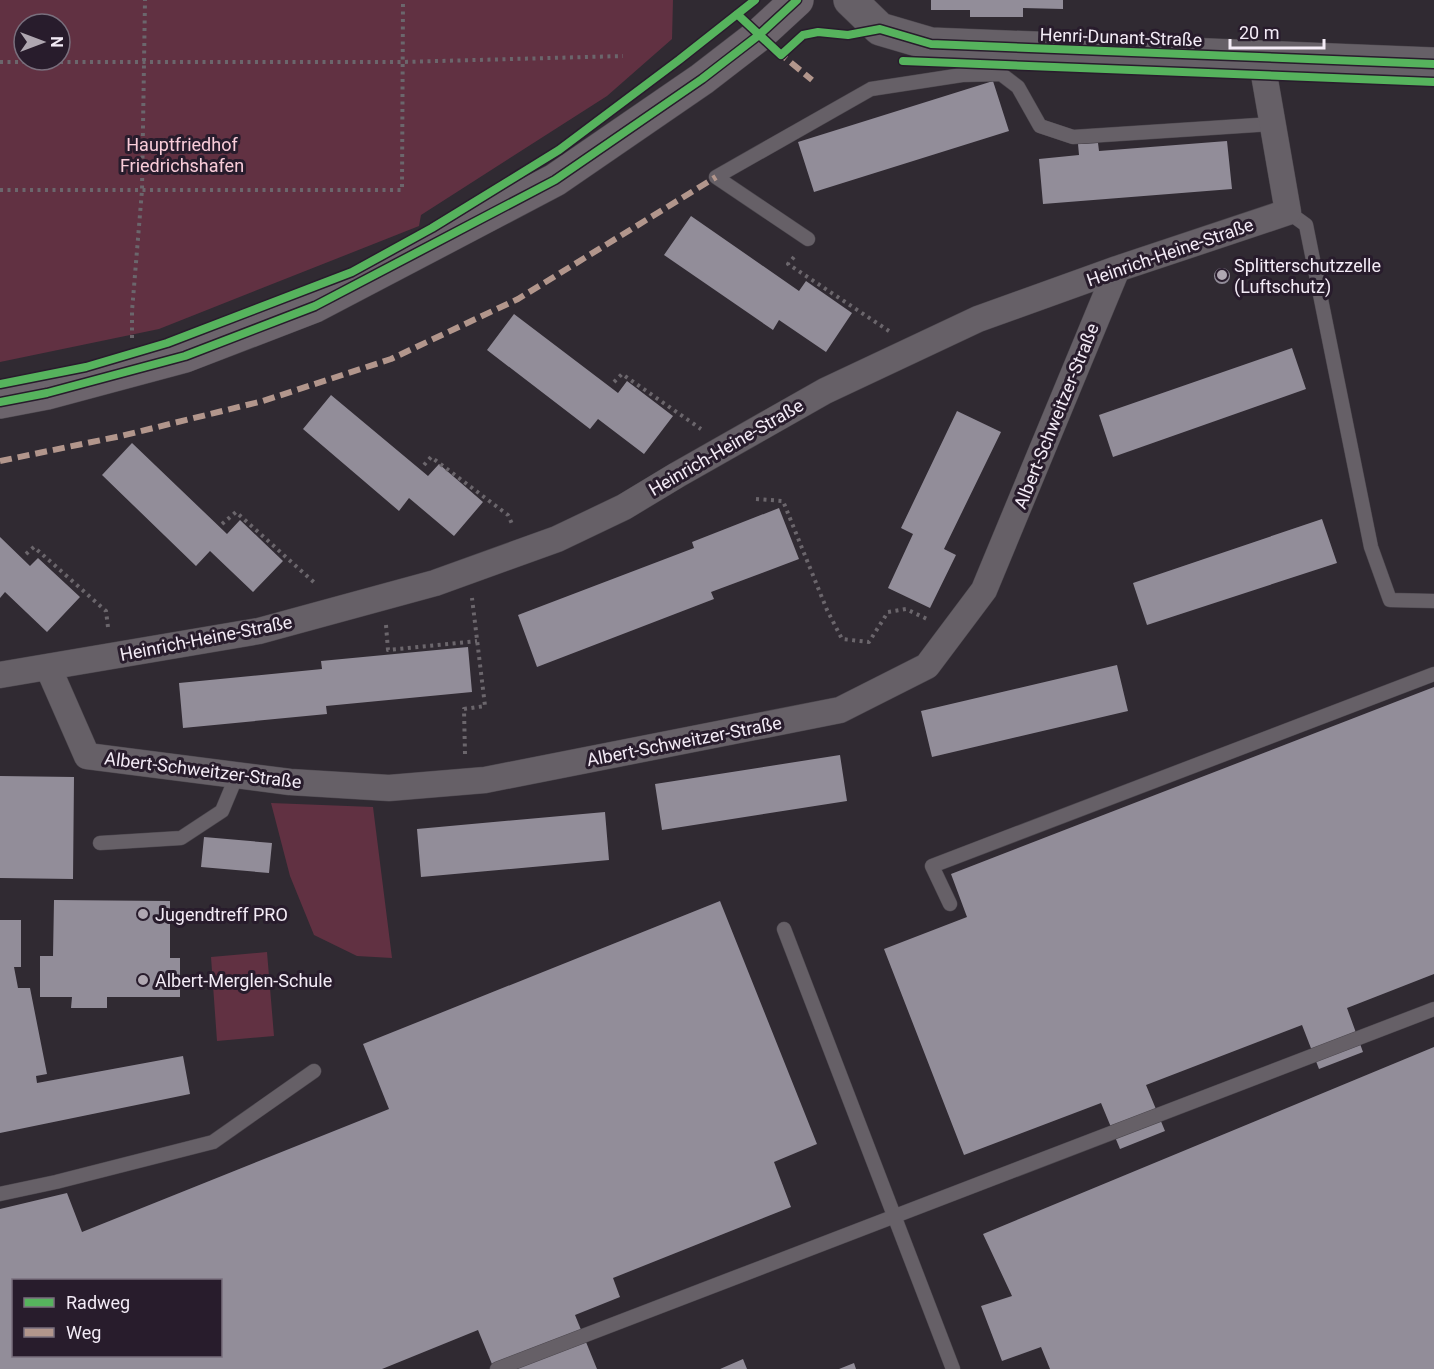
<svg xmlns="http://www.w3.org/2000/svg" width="1434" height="1369" font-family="Roboto,sans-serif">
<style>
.green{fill:#613142;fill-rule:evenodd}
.building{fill:#928d99;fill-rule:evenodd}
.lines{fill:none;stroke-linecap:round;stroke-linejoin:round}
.service-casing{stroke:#4c474e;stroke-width:15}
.minor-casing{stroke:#4c474e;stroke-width:27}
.tertiary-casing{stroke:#4c474e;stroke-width:34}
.secondary-casing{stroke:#4c474e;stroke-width:34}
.path{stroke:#6b666c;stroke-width:4;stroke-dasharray:3 4.5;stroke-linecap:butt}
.service{stroke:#666067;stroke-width:14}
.minor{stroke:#666067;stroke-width:26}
.tertiary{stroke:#666067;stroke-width:33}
.secondary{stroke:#6c646c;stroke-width:33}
.quiet{stroke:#b2968c;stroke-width:6;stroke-dasharray:12 6;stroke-linecap:butt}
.cycleway-casing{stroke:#281c2c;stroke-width:11}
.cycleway{stroke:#56b35d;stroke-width:8}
.poi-dot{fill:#afa7b1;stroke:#281c2c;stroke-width:2}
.labels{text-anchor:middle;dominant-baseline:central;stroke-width:6;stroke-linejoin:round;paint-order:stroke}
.street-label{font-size:18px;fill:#f3ebf6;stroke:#281c2c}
.park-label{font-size:18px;fill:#f9ccd9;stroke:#281c2c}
.poi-label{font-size:18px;fill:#f3ebf6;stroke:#281c2c;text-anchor:start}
</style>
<rect width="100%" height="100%" fill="#302a32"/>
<path class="green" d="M0,0h673l-1,39 -65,57 -186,119 -2,11 -260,103 -159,33zM24,24h36v36h-36z
M271,803l102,4 19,151 -35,-2 -43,-21 -24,-59z
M267,952l7,84 -57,5 -6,-84z"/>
<path class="building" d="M931,0h132v9l-40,-1v9h-53v-7h-39z
M993,81l16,50 -195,61 -16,-50z
M1227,141l5,48 -189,15 -4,-45 40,-4 -1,-11 20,-1 1,8z
M691,216l108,75 7,-10 46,32 -26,39 -47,-32 -6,10 -109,-75z
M1214 276a8 8 0 1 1 16 0a8 8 0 1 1-16 0Z
M514,314l104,79 9,-12 46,35 -29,38 -46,-35 -8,10 -103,-79z
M1292,348l14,41 -193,68 -14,-42z
M331,395l97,81 11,-12 44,38 -29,34 -45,-38 -10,13 -96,-82z
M957,411l44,21 -57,117 12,6 -26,53 -42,-20 25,-54 -12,-6z
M132,443l95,91 13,-14 43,41 -30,31 -43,-41 -14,15 -94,-91z
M779,508l20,51 -88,33 3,7 -177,68 -19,-52 176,-67 -2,-6z
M1322,519l15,44 -190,62 -14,-42z
M0,537l30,29 8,-8 42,39 -33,35 -42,-40 -5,6z
M468,647l4,45 -146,14 1,8 -144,14 -4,-45 143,-14 -1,-8z
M1117,665l11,46 -196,46 -11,-46z
M1434,687v287l-87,34 16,44 -44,17 -17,-44 -156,60 19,46 -45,18 -19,-46 -137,52 -80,-206 83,-32 -16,-43z
M840,755l7,46 -185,29 -7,-46z
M0,776l74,1 -1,102 -73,-1z
M605,812l4,48 -188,17 -4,-48z
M204,837l68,6 -3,30 -68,-6z
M54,900l116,1v57h10v39h-73v11h-36l1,-11h-32v-41h13z
M720,901l97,243 -43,18 17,45 -178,71 7,19 -45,18 22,54h-103l-16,-39 -96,39h-382v-160l67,-16 15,39 307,-123 -26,-65zM14,1280h206v76h-206z
M0,920h21v47h-7l4,21h12l17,86 -11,2 1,7 146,-27 7,38 -190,39z
M1434,1047v322h-384l-9,-22 -39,14 -21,-55 31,-10 -29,-62z
M743,1359l4,10h-27z
M854,1363l2,6h-17z"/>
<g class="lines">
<defs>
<path id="service" d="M1288,212l18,13 65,322 19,53 44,1
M808,239l-92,-62 155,-88 91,-14 39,-1 17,13 22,39 33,11 200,-13
M100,843l81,-5 41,-27 15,-36
M950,904l-18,-38 502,-192
M784,929l169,440
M0,1194l56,-12 157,-40 101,-71
M497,1369l937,-360"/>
<path id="minor" d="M48,667l39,89 203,26 99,6 96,-8 355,-70 87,-44 57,-76 133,-321
M0,675l259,-44 176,-48 122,-44 67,-32 53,-32 148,-84 153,-72 139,-50 171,-57 -27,-155"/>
<path id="tertiary" d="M850,0l30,29 51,15 503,20"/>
<path id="secondary" d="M0,402l47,-9 138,-37 130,-50 240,-126 147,-101 57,-44 38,-35"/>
</defs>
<use href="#service" class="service-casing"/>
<use href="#minor" class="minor-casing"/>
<use href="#tertiary" class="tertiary-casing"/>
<use href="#secondary" class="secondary-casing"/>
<path class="path" d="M0,62h402l221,-6
M0,190h402l1,-190
M794,257l-6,7 101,67
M132,338v-27l10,-121 3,-190
M614,382l8,-8 79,55
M424,465l7,-8 77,58 5,11
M756,499l27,2 44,109 15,29 27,3 19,-30 18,-3 21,10
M222,524l14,-12 81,73
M26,554l8,-7 72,64 2,16
M386,625l2,25 89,-9
M465,754l-1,-45 21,-3 -13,-108"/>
<use href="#service" class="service"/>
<use href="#minor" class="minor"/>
<use href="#tertiary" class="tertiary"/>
<use href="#secondary" class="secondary"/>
<path class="quiet" d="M777,51l35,29
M0,461l121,-25 142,-35 128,-42 127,-60 198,-122"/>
<defs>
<path id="cycleway" d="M737,14l44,41 22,-20 15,-3 30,3 32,-6 51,15 503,20
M903,61l531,21
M0,384l86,-17 81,-24 185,-71 80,-44 127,-78 120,-90 76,-60
M0,402l47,-9 138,-37 130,-50 240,-126 147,-101 57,-44 38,-35"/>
</defs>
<use href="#cycleway" class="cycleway-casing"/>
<use href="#cycleway" class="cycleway"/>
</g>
<g class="poi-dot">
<circle cx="1222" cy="275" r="6"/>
<circle cx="143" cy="914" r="6"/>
<circle cx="143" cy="980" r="6"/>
</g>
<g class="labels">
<g class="street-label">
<text transform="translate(1121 37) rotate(2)">Henri-Dunant-Straße</text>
<text transform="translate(1170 252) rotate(-19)">Heinrich-Heine-Straße</text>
<text transform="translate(1056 416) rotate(-68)">Albert-Schweitzer-Straße</text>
<text transform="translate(726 447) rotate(-30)">Heinrich-Heine-Straße</text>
<text transform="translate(206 638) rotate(-11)">Heinrich-Heine-Straße</text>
<text transform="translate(684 741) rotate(-11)">Albert-Schweitzer-Straße</text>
<text transform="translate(203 770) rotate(7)">Albert-Schweitzer-Straße</text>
</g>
<g class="park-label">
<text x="182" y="144">Hauptfriedhof<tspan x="182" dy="21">Friedrichshafen</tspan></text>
</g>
<g class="poi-label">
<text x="1234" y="265">Splitterschutzzelle<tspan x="1234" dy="21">(Luftschutz)</tspan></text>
<text x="155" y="914">Jugendtreff PRO</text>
<text x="155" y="980">Albert-Merglen-Schule</text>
</g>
</g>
<rect x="12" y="1279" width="210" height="78" fill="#281c2c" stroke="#796f7d" stroke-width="1.5"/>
<rect x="24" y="1298" width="30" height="9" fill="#56b35d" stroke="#796f7d" stroke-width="1.5"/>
<text x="66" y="1309" font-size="18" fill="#f3ebf6">Radweg</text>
<rect x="24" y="1328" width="30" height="9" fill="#b2968c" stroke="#796f7d" stroke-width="1.5"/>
<text x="66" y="1339" font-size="18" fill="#f3ebf6">Weg</text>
<g transform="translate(42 42) rotate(90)"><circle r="28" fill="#281c2c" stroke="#796f7d" stroke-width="1.5"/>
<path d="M0-4.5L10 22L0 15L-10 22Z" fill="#afa7b1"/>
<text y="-9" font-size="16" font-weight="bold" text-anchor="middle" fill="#f3ebf6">N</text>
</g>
<path d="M1230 39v9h94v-9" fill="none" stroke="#f3ebf6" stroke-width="3"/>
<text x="1239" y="39" font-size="18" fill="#f3ebf6" stroke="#281c2c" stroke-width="4.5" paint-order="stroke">20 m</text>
</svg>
